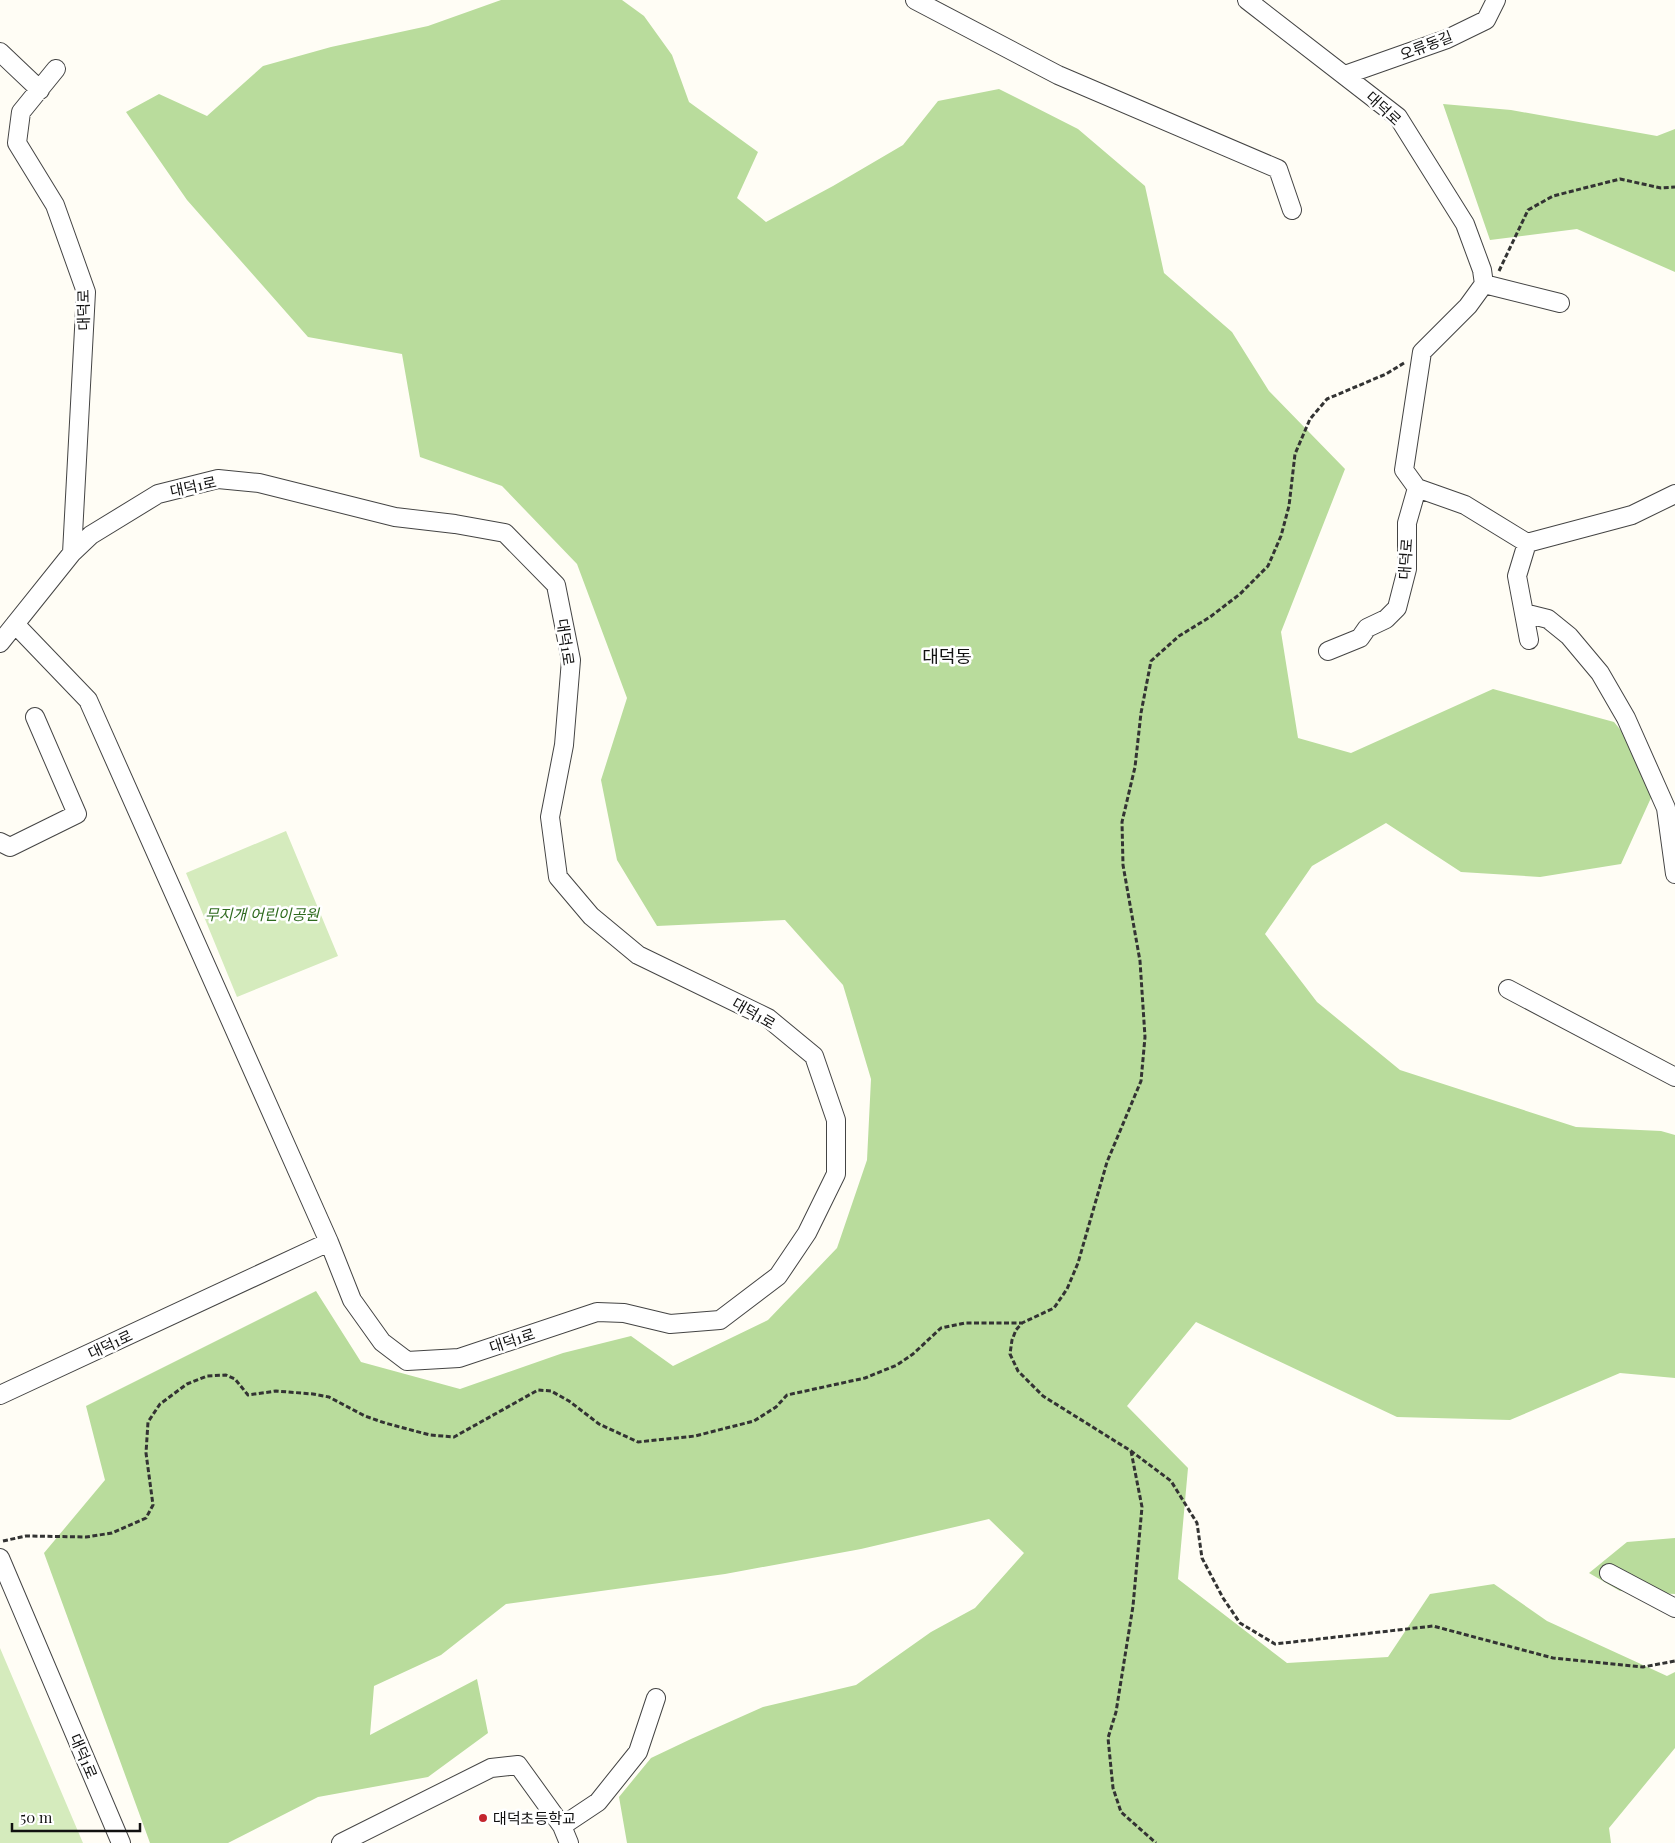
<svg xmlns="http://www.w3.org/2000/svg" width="1675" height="1843" font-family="'Playfair Display','Noto Sans KR',serif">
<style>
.green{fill:#d5ebbd}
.forest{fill:#b9dc9c}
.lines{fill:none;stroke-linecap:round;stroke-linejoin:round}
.street-casing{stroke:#444;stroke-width:20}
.path{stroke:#333;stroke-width:3;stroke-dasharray:5 2.5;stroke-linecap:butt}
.street{stroke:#fff;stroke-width:18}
.poi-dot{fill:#c4262e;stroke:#fff;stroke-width:2}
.labels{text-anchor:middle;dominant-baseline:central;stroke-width:5;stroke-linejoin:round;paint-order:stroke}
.street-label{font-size:15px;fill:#111;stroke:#fff}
.park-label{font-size:15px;font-style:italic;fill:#2f6b1f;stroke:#fff}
.poi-label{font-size:15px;fill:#111;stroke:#fff;text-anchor:start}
.quarter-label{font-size:18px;fill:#111;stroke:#fff}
</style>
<rect width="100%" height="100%" fill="#fffdf5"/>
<path class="green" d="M286,831l52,125 -101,41 -51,-124z
M0,1648l83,195h-83z"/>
<path class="forest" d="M501,0h121l22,16 28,39 17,47 69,50 -21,46 29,24 67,-36 70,-41 35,-44 61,-12 79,40 67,57 19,87 68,59 37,59 76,78 -64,163 17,106 53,15 142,-64 121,33 46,56 -39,86 -81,13 -79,-5 -75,-49 -74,43 -47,68 52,68 83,68 176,57 85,4 14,4v243l-55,-5 -110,47 -113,-3 -201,-95 -69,84 61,62 -10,111 109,84 101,-6 42,-63 64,-10 53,37 120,55 8,-4v76l-66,80 2,15h-984l-8,-46 32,-39 40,-19 72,-32 93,-22 75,-53 44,-24 49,-55 -35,-34 -128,30 -136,25 -219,30 -65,51 -67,31 -4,49 107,-56 11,54 -60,44 -110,20 -90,46h-78l-106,-290 61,-73 -19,-74 230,-115 45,71 99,27 103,-36 68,-17 42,30 95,-46 69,-72 30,-88 4,-81 -28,-94 -58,-65 -128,6 -40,-66 -16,-80 26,-82 -50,-134 -75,-78 -82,-29 -18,-103 -94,-17 -121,-137 -61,-88 33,-18 48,22 56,-50 68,-19 97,-21z
M1443,104l68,6 146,26 18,-7v143l-98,-43 -87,11z
M1675,1538v56l-55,-3 -31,-18 38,-31z"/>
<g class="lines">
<defs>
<path id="street" d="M915,0l143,75 220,94 14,41
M1247,0l151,117 67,107 17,46 2,14 -16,22 -46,46 -18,118 13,18 48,17 62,38 105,-28 43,-21
M0,52l40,38
M56,69l-35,43 -4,31 38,62 31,87 -14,261
M1345,75l102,-36 39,-19 10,-20
M1484,284l76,19
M1527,543l-10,33 12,64
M1524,613l24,6 21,17 31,37 26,45 40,90 9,66
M15,624l73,76 241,542
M0,643l72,-90 19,-18 67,-41 60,-15 41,4 136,34 60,7 50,9 51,52 15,75 -7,85 -14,72 8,60 33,39 47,39 130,63 46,38 22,64v54l-29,59 -29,43 -58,44 -50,4 -46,-11 -27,-1 -138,46 -52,3 -25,-19 -30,-42 -23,-58 -329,153
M1328,651l32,-13 7,-10 19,-9 11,-11 10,-39v-46l10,-35
M0,842l10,5 67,-33 -42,-97
M1508,989l167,88
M0,1558l121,285
M1609,1573l66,35
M562,1826l36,-24 40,-50 18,-54
M341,1843l150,-75 27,-3 44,61 7,17"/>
</defs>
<use href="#street" class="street-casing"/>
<path class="path" d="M1499,271l29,-61 25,-14 67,-17 41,9 14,-1
M1404,363l-18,11 -59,25 -17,20 -15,35 -6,52 -8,30 -13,30 -28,28 -30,23 -31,19 -28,25 -10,52 -6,54 -13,55 1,43 17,96 5,76 -4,44 -34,81 -29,101 -11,26 -13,19 -32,15 -6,7 -4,10 -2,14 8,17 25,25 88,55 40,30 26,42 5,35 21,40 17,25 35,21 158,-18 120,32 90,9 32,-6
M1131,1451l11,56 -9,99 -17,106 -8,26 5,50 8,24 35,31
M3,1541l23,-5 60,1 26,-4 34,-15 7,-13 -7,-52 2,-31 12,-18 27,-20 20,-8 19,-1 9,4 13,16 28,-4 37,3 16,3 36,19 20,7 45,12 24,2 84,-47 13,1 18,10 30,23 39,18 57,-6 59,-15 22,-14 11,-12 78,-17 32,-13 16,-11 28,-26 24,-5h57"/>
<use href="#street" class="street"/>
</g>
<circle class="poi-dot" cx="483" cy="1818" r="5"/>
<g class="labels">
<g class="street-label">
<text transform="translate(1426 45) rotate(-21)">오류동길</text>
<text transform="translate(1384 108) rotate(43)">대덕로</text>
<text transform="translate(83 310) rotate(-91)">대덕로</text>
<text transform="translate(193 486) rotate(-12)">대덕1로</text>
<text transform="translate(1405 559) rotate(-86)">대덕로</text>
<text transform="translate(566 642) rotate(82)">대덕1로</text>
<text transform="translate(754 1013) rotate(30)">대덕1로</text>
<text transform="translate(512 1340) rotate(-18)">대덕1로</text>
<text transform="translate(110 1344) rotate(-25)">대덕1로</text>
<text transform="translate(84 1756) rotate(67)">대덕1로</text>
</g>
<g class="park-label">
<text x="262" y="914">무지개 어린이공원</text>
</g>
<g class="poi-label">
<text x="493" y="1818">대덕초등학교</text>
</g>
<g class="quarter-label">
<text x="947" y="656">대덕동</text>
</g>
</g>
<path d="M12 1823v8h128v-8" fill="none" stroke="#111111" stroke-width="2.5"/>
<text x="20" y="1823" font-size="15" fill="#111111" stroke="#ffffff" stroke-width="4" paint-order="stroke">50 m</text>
</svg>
